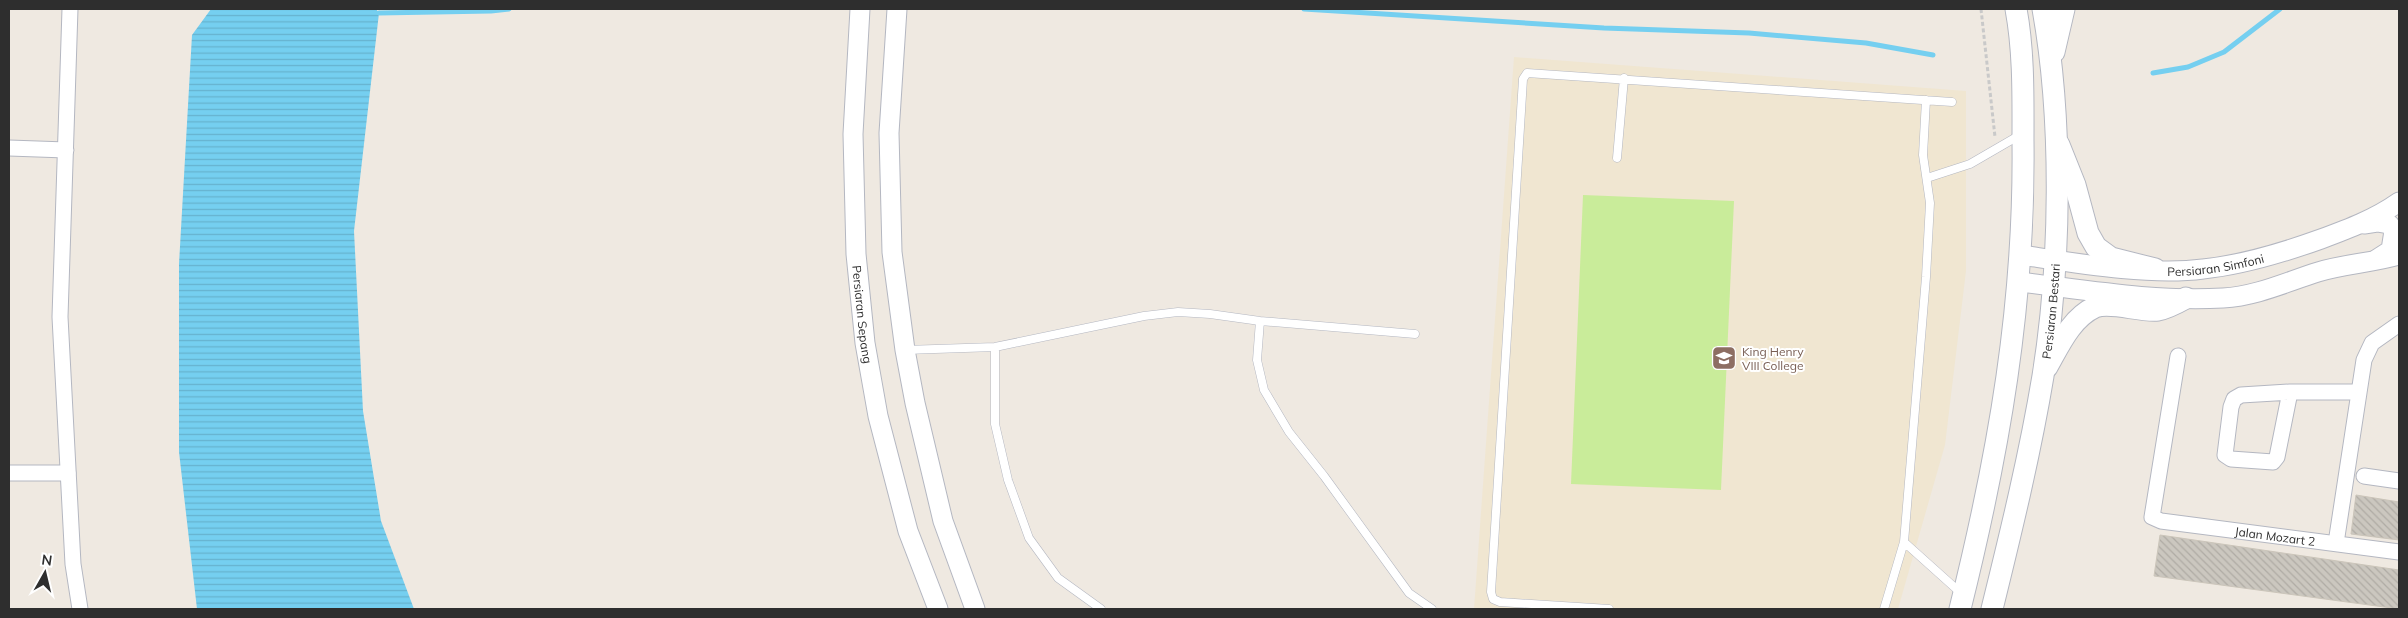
<svg xmlns="http://www.w3.org/2000/svg" width="2408" height="618" font-family="Mulish,sans-serif">
<style>
.education{fill:#f0e6d1}
.pitch{fill:#c9ec9a}
.water{fill:url(#water-rules)}
.lines{fill:none;stroke-linecap:round;stroke-linejoin:round}
.stream{stroke:#75cff0;stroke-width:5}
.building{fill:url(#building-back-hatch);stroke:#cbc5ba}
.service-casing{stroke:#b4b7c1;stroke-width:9}
.minor-casing{stroke:#b4b7c1;stroke-width:17}
.tertiary-casing{stroke:#b4b7c1;stroke-width:21}
.secondary-casing{stroke:#b4b7c1;stroke-width:23}
.path{stroke:#c9c9c9;stroke-width:3;stroke-dasharray:4 2.5;stroke-linecap:butt}
.service{stroke:#fff;stroke-width:8}
.minor{stroke:#fff;stroke-width:15}
.tertiary{stroke:#fff;stroke-width:19}
.secondary{stroke:#fff;stroke-width:21}
.labels{text-anchor:middle;dominant-baseline:central;stroke-width:4;stroke-linejoin:round;paint-order:stroke}
.street-label{font-size:12px;fill:#2e2e2e;stroke:#fff}
.education-label{font-size:12px;fill:#785e54;stroke:#fff;text-anchor:start}
</style>
<defs>
<pattern id="water-rules" width="6" height="5" patternUnits="userSpaceOnUse" patternTransform="scale(1.25)"><rect width="6" height="5" fill="#75cff0"/><path d="M0 2.5h6" fill="none" stroke="#66b2ce"/></pattern>
<pattern id="building-back-hatch" width="6" height="6" patternUnits="userSpaceOnUse" patternTransform="scale(1.25)"><rect width="6" height="6" fill="#cbc7bf"/><path d="M-1 5l2 2M0 0l6 6M5-1l2 2" fill="none" stroke="#afaba4"/></pattern>
</defs>
<rect width="100%" height="100%" fill="#efe9e1"/>
<path class="education" d="M1514,57l452,34v180l-21,174 -47,164h-424z"/>
<path class="pitch" d="M1583,195l151,6 -13,289 -150,-6z"/>
<path class="water" d="M211,9h165l3,4 -25,218 9,180 18,110 33,88h-217l-18,-157v-188l13,-229z"/>
<g class="lines">
<path class="stream" d="M1304,9l300,19 145,5 117,10 67,12
M379,13l112,-2 18,-2
M2153,73l35,-6 36,-15 56,-43"/>
</g>
<path class="building" d="M2356,495l43,7v38l-48,-6z
M2160,535l239,35v39l-245,-33z"/>
<g class="lines">
<defs>
<path id="service" d="M1617,158l7,-80
M1927,178l43,-14 50,-29
M1260,321l-3,39 7,30 25,42 35,44 85,117 23,16
M995,347v77l13,56 21,58 29,40 43,31
M905,350l90,-3 149,-31 34,-4 32,2 50,7 155,13
M1904,542l58,52
M1609,609l-109,-7 -7,-3 -2,-7 32,-513 4,-6 425,29
M1884,609l20,-67 22,-265 4,-74 -7,-48 3,-55"/>
<g id="minor">
<path d="M70,9l-10,308 13,247 7,45"/>
<path d="M9,148l57,2"/>
<path id="s1" d="M2178,356l-26,161 9,4 238,31"/>
<path d="M2290,392l-13,65 -4,5 -42,-3 -6,-4 6,-48 3,-8 7,-4 49,-3h68"/>
<path d="M9,473h59"/>
<path d="M2364,476l35,5"/>
<path d="M2336,543l28,-183 8,-17 27,-19"/>
</g>
<g id="tertiary">
<path id="s2" d="M860,9l-7,125 3,120 9,89 13,73 30,115 30,78"/>
<path d="M897,9l-8,124 3,119 13,98 10,53 28,118 32,88"/>
<path d="M2364,224l13,-2 12,2 5,7 -3,19 -14,9"/>
<path id="s3" d="M2021,255c54,8 128,21 182,14 40,-4 79,-16 118,-30 27,-10 54,-20 78,-37"/>
<path d="M2020,282c67,8 135,20 203,16 34,-2 63,-16 95,-26 26,-8 54,-9 81,-17"/>
</g>
<g id="secondary">
<path d="M2054,52l10,-43"/>
<path d="M2059,145l16,40 13,48 8,14 15,11 44,11"/>
<path d="M2047,367c12,-21 24,-49 48,-60 16,-6 45,5 63,3 10,-2 19,-7 28,-12"/>
<path d="M1960,609c39,-157 65,-305 63,-468 0,-43 1,-89 -7,-132"/>
<path id="s4" d="M1992,609c19,-77 38,-155 51,-233 18,-113 20,-255 0,-367"/>
</g>
</defs>
<use href="#service" class="service-casing"/>
<use href="#minor" class="minor-casing"/>
<use href="#tertiary" class="tertiary-casing"/>
<use href="#secondary" class="secondary-casing"/>
<path class="path" d="M1981,9l14,128"/>
<use href="#service" class="service"/>
<use href="#minor" class="minor"/>
<use href="#tertiary" class="tertiary"/>
<use href="#secondary" class="secondary"/>
</g>
<defs>
<symbol id="school-square" viewBox="-11 -11 22 22"><rect x="-9" y="-9" width="18" height="18" rx="4" fill="#8d6e63" stroke="#fff"/><path d="M0-5L7-2L0 1L-7-2ZM-4 1L0 2.5L4 1V4Q0 6-4 4Z" fill="#fff"/></symbol>
</defs>
<g fill-rule="evenodd">
<use href="#school-square" x="1710" y="344" width="28" height="28"/>
</g>
<g class="labels">
<g class="street-label">
<text stroke="none"><textPath href="#s3" startOffset="196">Persiaran Simfoni</textPath></text>
<text stroke="none"><textPath href="#s4" startOffset="304">Persiaran Bestari</textPath></text>
<text stroke="none"><textPath href="#s2" startOffset="306">Persiaran Sepang</textPath></text>
<text stroke="none"><textPath href="#s1" startOffset="288">Jalan Mozart 2</textPath></text>
</g>
<g class="education-label">
<text x="1742" y="351">King Henry<tspan x="1742" dy="14">VIII College</tspan></text>
</g>
</g>
<rect width="2408" height="618" fill="none" stroke="#2e2e2e" stroke-width="20"/>
<g transform="translate(45 573) rotate(8)" stroke="#ffffff" stroke-width="4" paint-order="stroke">
<path d="M0-4L9 19L0 12L-9 19Z" fill="#2e2e2e"/>
<text y="-8" font-size="14" font-weight="bold" text-anchor="middle" fill="#2e2e2e">N</text>
</g>
</svg>
